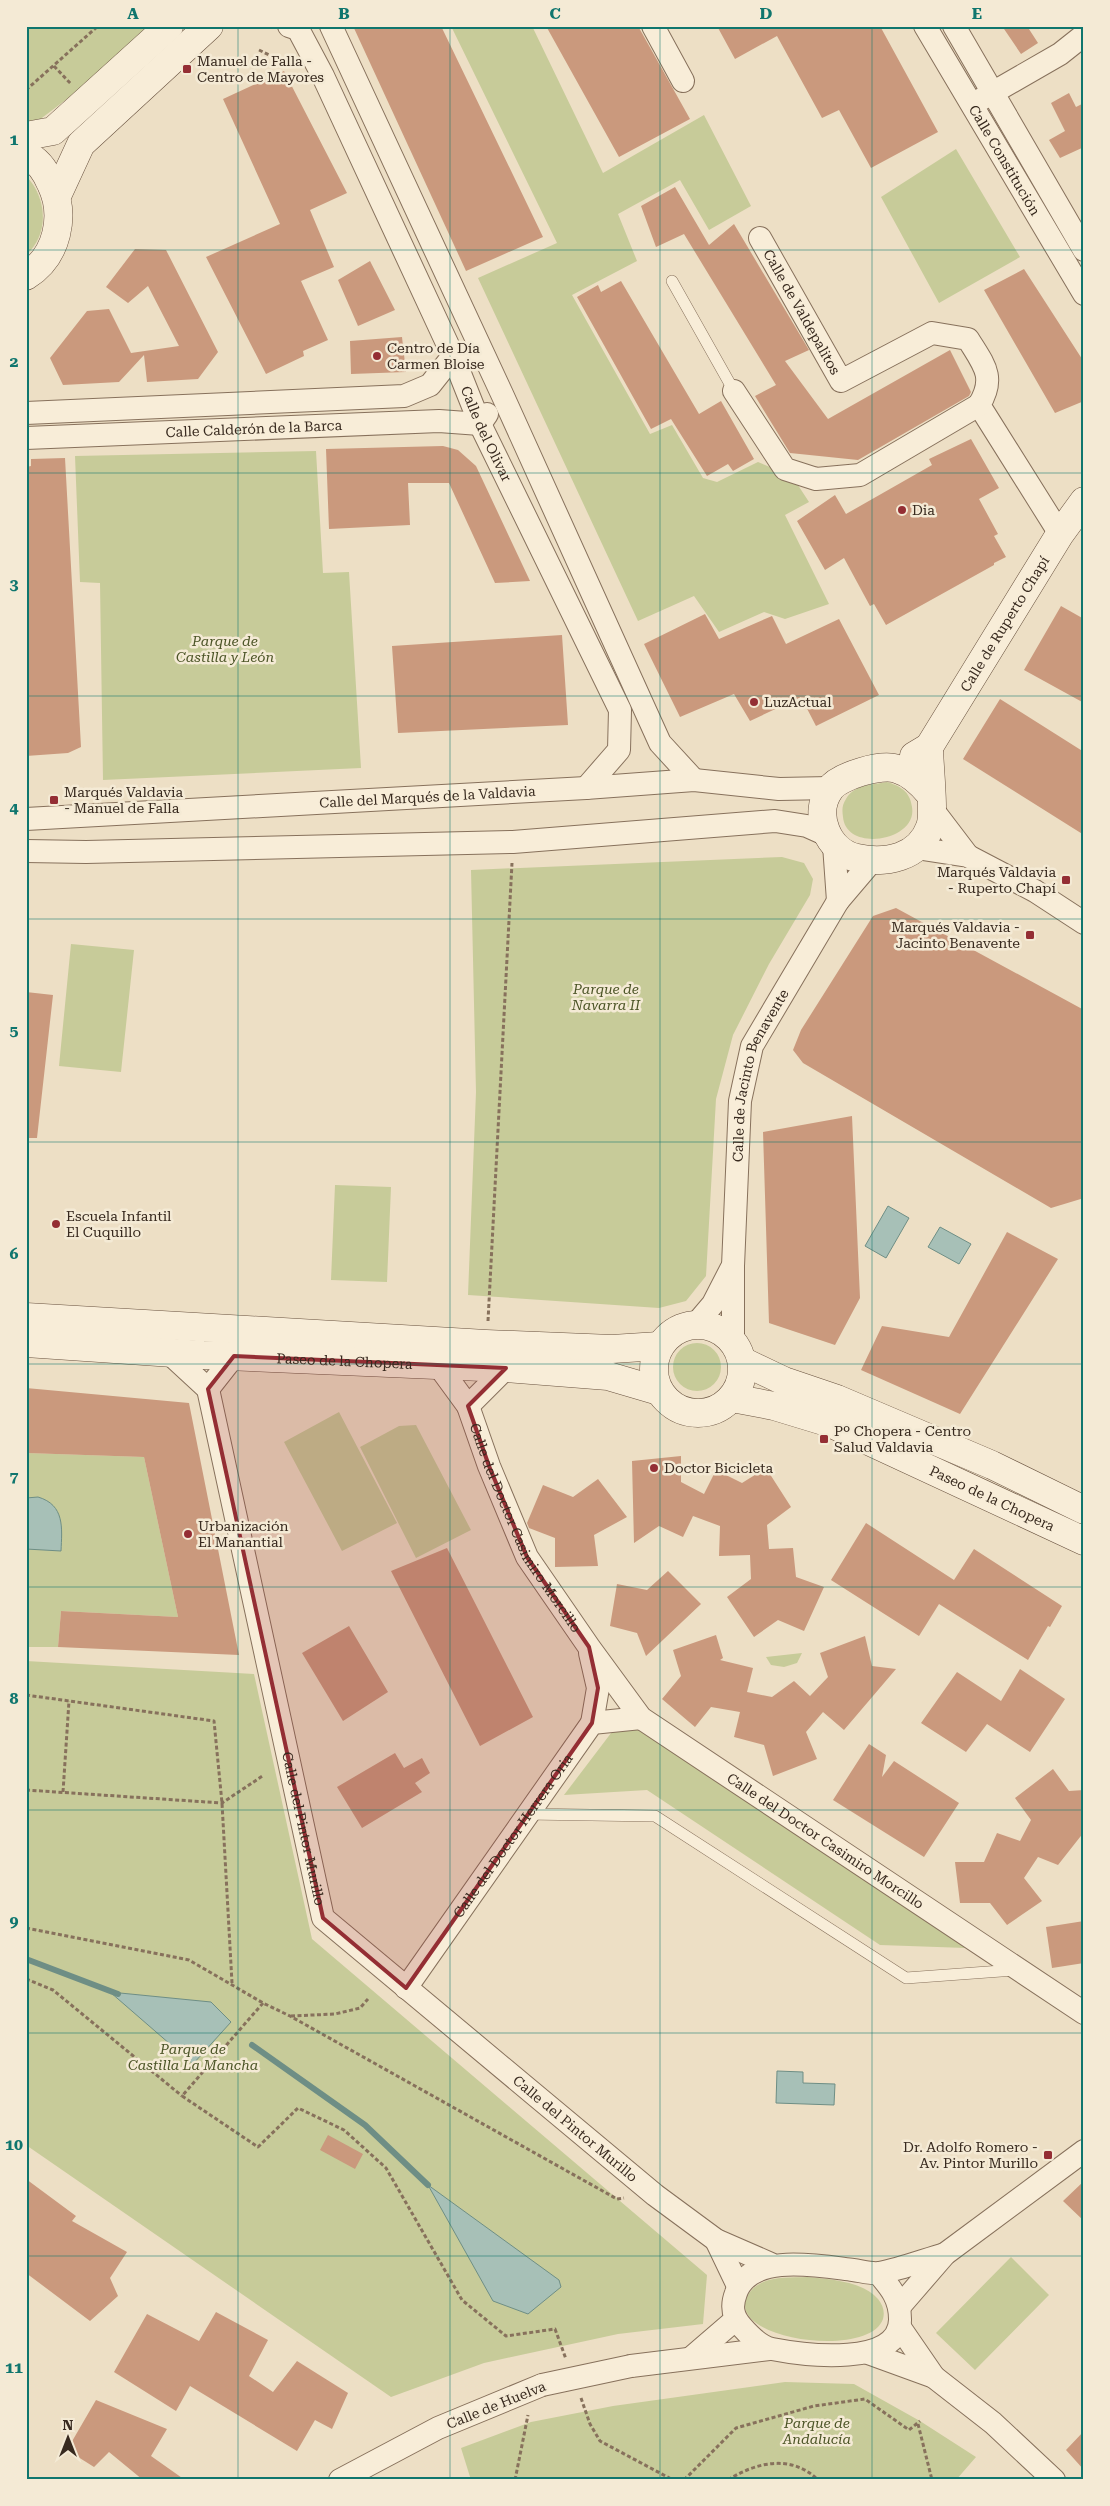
<svg xmlns="http://www.w3.org/2000/svg" width="1110" height="2506" font-family="'Roboto Serif',serif">
<style>
.green{fill:#c7cb99}
.water{fill:#a7c0b7;stroke:#6e8e85}
.lines{fill:none;stroke-linecap:round;stroke-linejoin:round}
.stream{stroke:#6e8e85;stroke-width:6}
.building{fill:#ca997d}
.lane-casing{stroke:#87715c;stroke-width:12}
.street-casing{stroke:#87715c;stroke-width:24}
.secondary-casing{stroke:#69523f;stroke-width:29}
.path{stroke:#87715c;stroke-width:3;stroke-dasharray:4 2.5;stroke-linecap:butt}
.lane{stroke:#f8edd8;stroke-width:11}
.street{stroke:#f8edd8;stroke-width:22}
.secondary{stroke:#f8edd8;stroke-width:28}
.street-bridge-casing{stroke:#87715c;stroke-width:24;stroke-linecap:butt}
.street-bridge{stroke:#f8edd8;stroke-width:22}
.marked{fill:#942e34;fill-opacity:0.2;stroke:#942e34;stroke-width:4;stroke-linejoin:round}
.grid{fill:none;stroke:#0f766e;stroke-width:1;stroke-opacity:0.55}
.poi-dot{fill:#942e34;stroke:#f4ead5;stroke-width:2}
.labels{text-anchor:middle;dominant-baseline:central;stroke-width:5;stroke-linejoin:round;paint-order:stroke}
.poi-label{font-size:14px;fill:#382a1f;stroke:#f4ead5;text-anchor:start}
.street-label{font-size:14px;fill:#382a1f;stroke:#f4ead5}
.park-label{font-size:14px;font-style:italic;fill:#4b5426;stroke:#f4ead5}
.neatline{fill:none;stroke:#0f766e;stroke-width:2}
.grid-label{font-size:16px;text-anchor:middle;font-weight:bold;fill:#0f766e}
</style>
<rect width="100%" height="100%" fill="#eddfc5"/>
<path class="green" d="M26,26h123l-65,60 -58,44z
M451,26h81l71,147 101,-58 47,91 -42,24 -29,-50 -62,34 19,47 -65,34 78,139 22,-9 31,53 14,4 41,-20 34,14 17,26 -24,13 44,89 -44,15 -21,-7 -45,20 -25,-36 -56,25 -160,-343 79,-35z
M956,149l64,108 -81,46 -58,-106z
M26,176c21,21 24,58 0,79z
M316,451l7,122 26,-1 12,196 -258,12 -3,-197 -20,-1 -5,-126z
M887,782c13,4 23,9 25,25 6,34 -66,46 -69,10 -1,-7 -1,-12 3,-18 9,-15 26,-14 41,-17z
M782,857l22,6 9,16 -3,16 -41,69 -36,71 -17,64 -10,177 -20,25 -27,7 -191,-13 8,-203 -5,-222z
M71,944l63,6 -13,122 -62,-6z
M335,1185l56,2 -4,95 -56,-2z
M673 1367a24 24 0 1 1 48 0a24 24 0 1 1-48 0Z
M339,1412l58,111 -55,28 -58,-109z
M416,1425l55,105 -55,28 -56,-111 39,-21z
M26,1453l118,4 34,160 -117,-6 -3,36h-32z
M802,1653l-5,10 -13,4 -13,-2 -5,-8z
M26,1661l228,13 58,265 395,336 -4,49 -85,10 -134,29 -93,34 -365,-252z
M624,1716l342,232 -86,-3 -233,-155 -83,5z
M1011,2257l38,38 -74,75 -39,-37z
M807,2277c21,2 56,4 71,22 5,6 7,13 5,20 -14,41 -161,20 -135,-24 12,-20 38,-17 59,-18z
M785,2382l69,2 66,37 56,36 -20,23h-485l-10,-32 70,-26 82,-16z"/>
<path class="water" d="M888,1206l21,12 -23,40 -21,-12z
M940,1227l31,17 -12,20 -31,-17z
M38,1497c27,8 24,31 23,54l-35,-2v-51z
M110,1992l101,10 20,20 -38,42z
M777,2071l26,1v11l32,1 -1,21 -58,-2z
M428,2185l131,95 2,7 -33,27 -35,-13z"/>
<g class="lines">
<path class="stream" d="M26,1959l92,35
M252,2045l113,80 63,60"/>
</g>
<path class="building" d="M353,26h88l102,211 -77,34z
M546,26h92l52,93 -71,38z
M717,26h163l58,106 -67,36 -32,-58 -17,8 -45,-82 -42,23z
M1002,26h25l11,17 -17,11z
M284,71l63,122 -37,17 24,57 -33,14 27,59 -25,11 1,5 -38,18 -60,-117 74,-33 -57,-125z
M1069,93l7,14 8,-4v44l-24,11 -11,-18 16,-9 -14,-28z
M675,187l34,58 25,-21 75,126 -24,11 43,58 122,-69 21,42 -2,4 -111,64 -68,-7 -35,-57 21,-11 -92,-151 -28,13 -15,-41z
M135,249l31,1 52,102 -20,27 -51,3 -3,-27 -25,27 -56,3 -13,-27 37,-47 22,-2 22,44 48,-7 -31,-60 -20,17 -22,-16z
M370,261l25,49 -37,16 -20,-46z
M1024,269l60,93v39l-29,12 -71,-123z
M621,281l78,133 22,-13 33,58 -21,12 -5,-7 -21,12 -36,-57 -20,10 -74,-132 21,-12 3,7z
M402,337l4,35 -55,2 -1,-33z
M971,439l28,49 -20,11 19,35 -4,2 12,21 -12,6v2l-108,60 -12,-21 -4,2 -26,-48 -19,12 -28,-49 38,-26 11,19 86,-49 -3,-6z
M443,446l15,4 18,16 54,115 -35,2 -46,-100h-41l2,42 -81,4 -3,-80z
M65,458l16,289 -13,6 -42,3v-289l5,-1v-7z
M1061,606l23,13v84l-60,-33z
M705,614l14,25 53,-23 14,28 53,-25 40,76 -63,31 -15,-29 -51,24 -16,-27 -54,23 -36,-73z
M562,635l6,90 -170,8 -6,-87z
M1000,699l84,53v83l-121,-76z
M896,908l188,102v188l-33,10 -248,-145 -10,-13 8,-20 72,-114z
M26,992l27,3 -16,143h-11z
M852,1116l8,182 -25,47 -66,-22 -6,-191z
M1007,1232l51,27 -98,155 -99,-44 21,-44 67,11z
M26,1388l163,15 50,252 -181,-8 3,-36 117,6 -34,-160 -118,-4z
M681,1456v26l23,12 12,-24 26,13 24,-15 25,39 -24,18 2,24 24,-1 3,29 28,10 -20,44 -26,-11 -24,17 -27,-40 24,-18 -1,-24 -31,1 1,-30 -27,-10 -10,21 -24,-11 -25,17 -2,-82z
M598,1479l29,38 -33,18 4,31 -43,1v-29l-26,-10 -2,-5 16,-38 30,12z
M866,1523l88,57 20,-31 88,57 -12,21 -2,-1 -20,34 -89,-56 -20,32 -88,-56z
M447,1548l86,169 -53,29 -89,-175z
M668,1571l33,33 -55,52 -9,-23 -27,-7 7,-42 30,6z
M349,1626l39,66 -45,29 -41,-68z
M716,1635l7,23 -3,2 33,8 -6,24 25,5 22,-16 16,15 18,-19 -8,-24 45,-17 7,30 24,3 -52,61 -21,-18 -17,20 11,27 -44,17 -9,-31 -30,-8 6,-25 -29,-5 -16,20 -33,-28 19,-23 -8,-26z
M1020,1669l45,30 -35,53 -43,-28 -21,28 -45,-29 36,-51 44,29z
M869,1744l17,11 -4,22 12,-16 65,42 -35,54 -91,-57z
M395,1753l9,15 18,-10 8,15 -15,10 7,9 -60,36 -25,-41z
M1053,1769l16,22 15,-1v42l-26,33 -20,-8 -14,21 18,23 -35,24 -17,-22h-30l-5,-41h29l13,-29 23,8 11,-21 -16,-22z
M1084,1921v42l-32,5 -6,-41z
M328,2135l35,19 -8,15 -35,-19z
M26,2179l50,37 -4,5 55,31 -17,26 8,18 -28,25 -64,-48z
M1084,2181v40l-21,-20z
M216,2312l52,28 -19,36 24,16 24,-31 51,32 -16,36 -17,-9 -18,31 -107,-65 -14,25 -62,-39 33,-58 52,27z
M96,2400l71,29 -16,27 34,24h-42l-34,-28 -15,15 -27,-17z
M1084,2431v39l-18,-20z"/>
<g class="lines">
<defs>
<path id="lane" d="M672,281l62,110
M527,1814l128,2 251,162 109,-8"/>
<g id="street">
<path id="s1" d="M289,26l9,3 25,47 130,280 27,68 140,286 -1,40 -33,38"/>
<path d="M331,26l171,368 158,349 34,37"/>
<path d="M653,26l30,55"/>
<path id="s2" d="M925,26l159,268"/>
<path d="M954,26l130,224"/>
<path d="M980,100l80,-46 24,-19"/>
<path id="s3" d="M760,238l81,143 91,-48 36,6c16,26 28,38 11,66l81,129"/>
<path d="M734,391l51,78 31,10 44,-4 119,-70"/>
<path d="M26,413l378,-17 26,-11 23,-29 13,-1"/>
<path id="s4" d="M26,438l413,-17 41,3 7,-10"/>
<path d="M933,810l35,46"/>
<path id="s5" d="M26,819l560,-31 108,-8 85,9 51,-1"/>
<path d="M834,845l4,56"/>
<path d="M916,848l52,8 67,35 49,32"/>
<path d="M26,851l60,1 427,-10 262,-21 32,5 20,9"/>
<path d="M696,1324l17,-20 18,-35"/>
<path id="s6" d="M733,1341v-75l7,-165 12,-55 86,-145 34,-40"/>
<path d="M169,1353l39,36 26,-33"/>
<path id="s7" d="M438,1365l30,41 21,60 38,91 62,90 52,71 443,295"/>
<path id="s8" d="M208,1389l115,529 332,277 61,45 55,24"/>
<path d="M468,1406l38,-38"/>
<path d="M590,1653l8,35 -6,35"/>
<path id="s9" d="M406,1988l186,-265 49,-5"/>
<path d="M716,2240l22,46"/>
<path d="M878,2273c13,15 22,26 22,46 1,49 -97,36 -128,30 -11,-2 -23,-14 -30,-22 -10,-11 -11,-21 -6,-34 14,-41 84,-27 117,-23 8,1 18,4 26,3 22,-4 45,-13 66,-19"/>
<path d="M900,2306l45,-52 139,-103"/>
<path d="M901,2329l33,48"/>
<path d="M868,2353l66,24 59,46 61,57"/>
<path d="M692,2357l43,-37"/>
<path d="M631,2366l138,-17"/>
<path d="M340,2480l98,-52 104,-43"/>
</g>
<g id="secondary">
<path d="M26,136l27,-5 116,-105"/>
<path d="M26,155c12,5 20,17 25,29 15,31 7,72 -25,92"/>
<path d="M57,196l24,-52 128,-118"/>
<path d="M929,747c0,17 6,67 1,80 -11,31 -44,37 -73,31 -29,-6 -45,-44 -27,-69 9,-13 52,-26 67,-20 14,4 24,14 33,25"/>
<path id="s10" d="M914,756l15,-9 131,-213 24,-33"/>
<path d="M26,1317l460,27 126,5 47,-3"/>
<circle cx="698" cy="1369" r="44"/>
<path id="s11" d="M26,1343l177,12 303,13 102,8 51,15"/>
<path d="M742,1361l42,20 53,18 155,66 92,45"/>
<path id="s12" d="M732,1398l42,8 56,17 254,118"/>
</g>
</defs>
<use href="#lane" class="lane-casing"/>
<use href="#street" class="street-casing"/>
<use href="#secondary" class="secondary-casing"/>
<path class="path" d="M259,50l33,16
M54,66l17,18
M26,90l72,-64
M488,1321l24,-458
M26,1695l188,26 8,82 10,180
M26,1790l196,13 42,-28
M63,1792l6,-91
M26,1928l163,32 74,43 27,13 327,183 7,-1
M26,1979l27,11 129,106
M263,2003l-81,93 76,51 40,-39 46,22 42,38 76,132 44,36 49,-7 11,30
M291,2016l44,-2 25,-6 8,-9
M581,2398l9,26 10,17 73,39
M918,2424l14,56
M515,2480l13,-65
M684,2480l52,-52 78,-22 51,-7 44,31 11,-9
M728,2480c28,-18 64,-26 90,0"/>
<use href="#lane" class="lane"/>
<use href="#street" class="street"/>
<use href="#secondary" class="secondary"/>
<defs>
<path id="street-bridge" d="M542,2385l89,-19"/>
</defs>
<use href="#street-bridge" class="street-bridge-casing"/>
<use href="#street-bridge" class="street-bridge"/>
</g>
<path class="marked" d="M234,1356l272,12 -38,38 21,60 38,91 62,90 9,41 -6,35 -186,265 -83,-70 -115,-529z"/>
<path class="grid" d="M238,26v2454M450,26v2454M660,26v2454M872,26v2454M26,250h1058M26,473h1058M26,696h1058M26,919h1058M26,1142h1058M26,1364h1058M26,1587h1058M26,1810h1058M26,2033h1058M26,2256h1058"/>
<g class="poi-dot">
<rect x="182" y="64" width="10" height="10" rx="2.5"/>
<circle cx="377" cy="356" r="5"/>
<circle cx="902" cy="510" r="5"/>
<circle cx="754" cy="702" r="5"/>
<rect x="49" y="795" width="10" height="10" rx="2.5"/>
<rect x="1061" y="875" width="10" height="10" rx="2.5"/>
<rect x="1025" y="930" width="10" height="10" rx="2.5"/>
<circle cx="56" cy="1224" r="5"/>
<rect x="819" y="1434" width="10" height="10" rx="2.5"/>
<circle cx="654" cy="1468" r="5"/>
<circle cx="188" cy="1534" r="5"/>
<rect x="1043" y="2150" width="10" height="10" rx="2.5"/>
</g>
<g class="labels">
<g class="poi-label">
<text x="197" y="61">Manuel de Falla -<tspan x="197" dy="16">Centro de Mayores</tspan></text>
<text x="387" y="348">Centro de Día<tspan x="387" dy="16">Carmen Bloise</tspan></text>
<text x="912" y="510">Dia</text>
<text x="764" y="702">LuzActual</text>
<text x="64" y="792">Marqués Valdavia<tspan x="64" dy="16">- Manuel de Falla</tspan></text>
<text x="1056" y="872" text-anchor="end">Marqués Valdavia<tspan x="1056" dy="16">- Ruperto Chapí</tspan></text>
<text x="1020" y="927" text-anchor="end">Marqués Valdavia -<tspan x="1020" dy="16">Jacinto Benavente</tspan></text>
<text x="66" y="1216">Escuela Infantil<tspan x="66" dy="16">El Cuquillo</tspan></text>
<text x="834" y="1431">Pº Chopera - Centro<tspan x="834" dy="16">Salud Valdavia</tspan></text>
<text x="664" y="1468">Doctor Bicicleta</text>
<text x="198" y="1526">Urbanización<tspan x="198" dy="16">El Manantial</tspan></text>
<text x="1038" y="2147" text-anchor="end">Dr. Adolfo Romero -<tspan x="1038" dy="16">Av. Pintor Murillo</tspan></text>
</g>
<g class="street-label">
<text stroke="none"><textPath href="#s2" startOffset="156">Calle Constitución</textPath></text>
<text stroke="none"><textPath href="#s3" startOffset="85">Calle de Valdepalitos</textPath></text>
<text stroke="none"><textPath href="#s4" startOffset="228">Calle Calderón de la Barca</textPath></text>
<text stroke="none"><textPath href="#s1" startOffset="456">Calle del Olivar</textPath></text>
<text stroke="none"><textPath href="#s10" startOffset="162">Calle de Ruperto Chapí</textPath></text>
<text stroke="none"><textPath href="#s5" startOffset="402">Calle del Marqués de la Valdavia</textPath></text>
<text stroke="none"><textPath href="#s6" startOffset="270">Calle de Jacinto Benavente</textPath></text>
<text stroke="none"><textPath href="#s11" startOffset="319">Paseo de la Chopera</textPath></text>
<text stroke="none"><textPath href="#s12" startOffset="280">Paseo de la Chopera</textPath></text>
<text stroke="none"><textPath href="#s7" startOffset="186">Calle del Doctor Casimiro Morcillo</textPath></text>
<text stroke="none"><textPath href="#s8" startOffset="450">Calle del Pintor Murillo</textPath></text>
<text stroke="none"><textPath href="#s9" startOffset="186">Calle del Doctor Herrera Oria</textPath></text>
<text stroke="none"><textPath href="#s7" startOffset="632">Calle del Doctor Casimiro Morcillo</textPath></text>
<text stroke="none"><textPath href="#s8" startOffset="870">Calle del Pintor Murillo</textPath></text>
<text transform="translate(496 2405) rotate(-22)">Calle de Huelva</text>
</g>
<g class="park-label">
<text x="225" y="641">Parque de<tspan x="225" dy="16">Castilla y León</tspan></text>
<text x="606" y="989">Parque de<tspan x="606" dy="16">Navarra II</tspan></text>
<text x="193" y="2049">Parque de<tspan x="193" dy="16">Castilla La Mancha</tspan></text>
<text x="817" y="2423">Parque de<tspan x="817" dy="16">Andalucía</tspan></text>
</g>
</g>
<rect width="1110" height="2506" fill="none" stroke="#f4ead5" stroke-width="55"/>
<g transform="translate(68 2438)" stroke="#f4ead5" stroke-width="4" paint-order="stroke">
<path d="M0-4L9 19L0 12L-9 19Z" fill="#382a1f"/>
<text y="-8" font-size="14" font-weight="bold" text-anchor="middle" fill="#382a1f">N</text>
</g>
<rect x="28" y="28" width="1054" height="2450" class="neatline"/>
<g class="grid-label">
<text x="133" y="19">A</text>
<text x="344" y="19">B</text>
<text x="555" y="19">C</text>
<text x="766" y="19">D</text>
<text x="977" y="19">E</text>
<text x="14" y="145">1</text>
<text x="14" y="367">2</text>
<text x="14" y="590">3</text>
<text x="14" y="813">4</text>
<text x="14" y="1036">5</text>
<text x="14" y="1259">6</text>
<text x="14" y="1482">7</text>
<text x="14" y="1704">8</text>
<text x="14" y="1927">9</text>
<text x="14" y="2150">10</text>
<text x="14" y="2373">11</text>
</g>
</svg>
